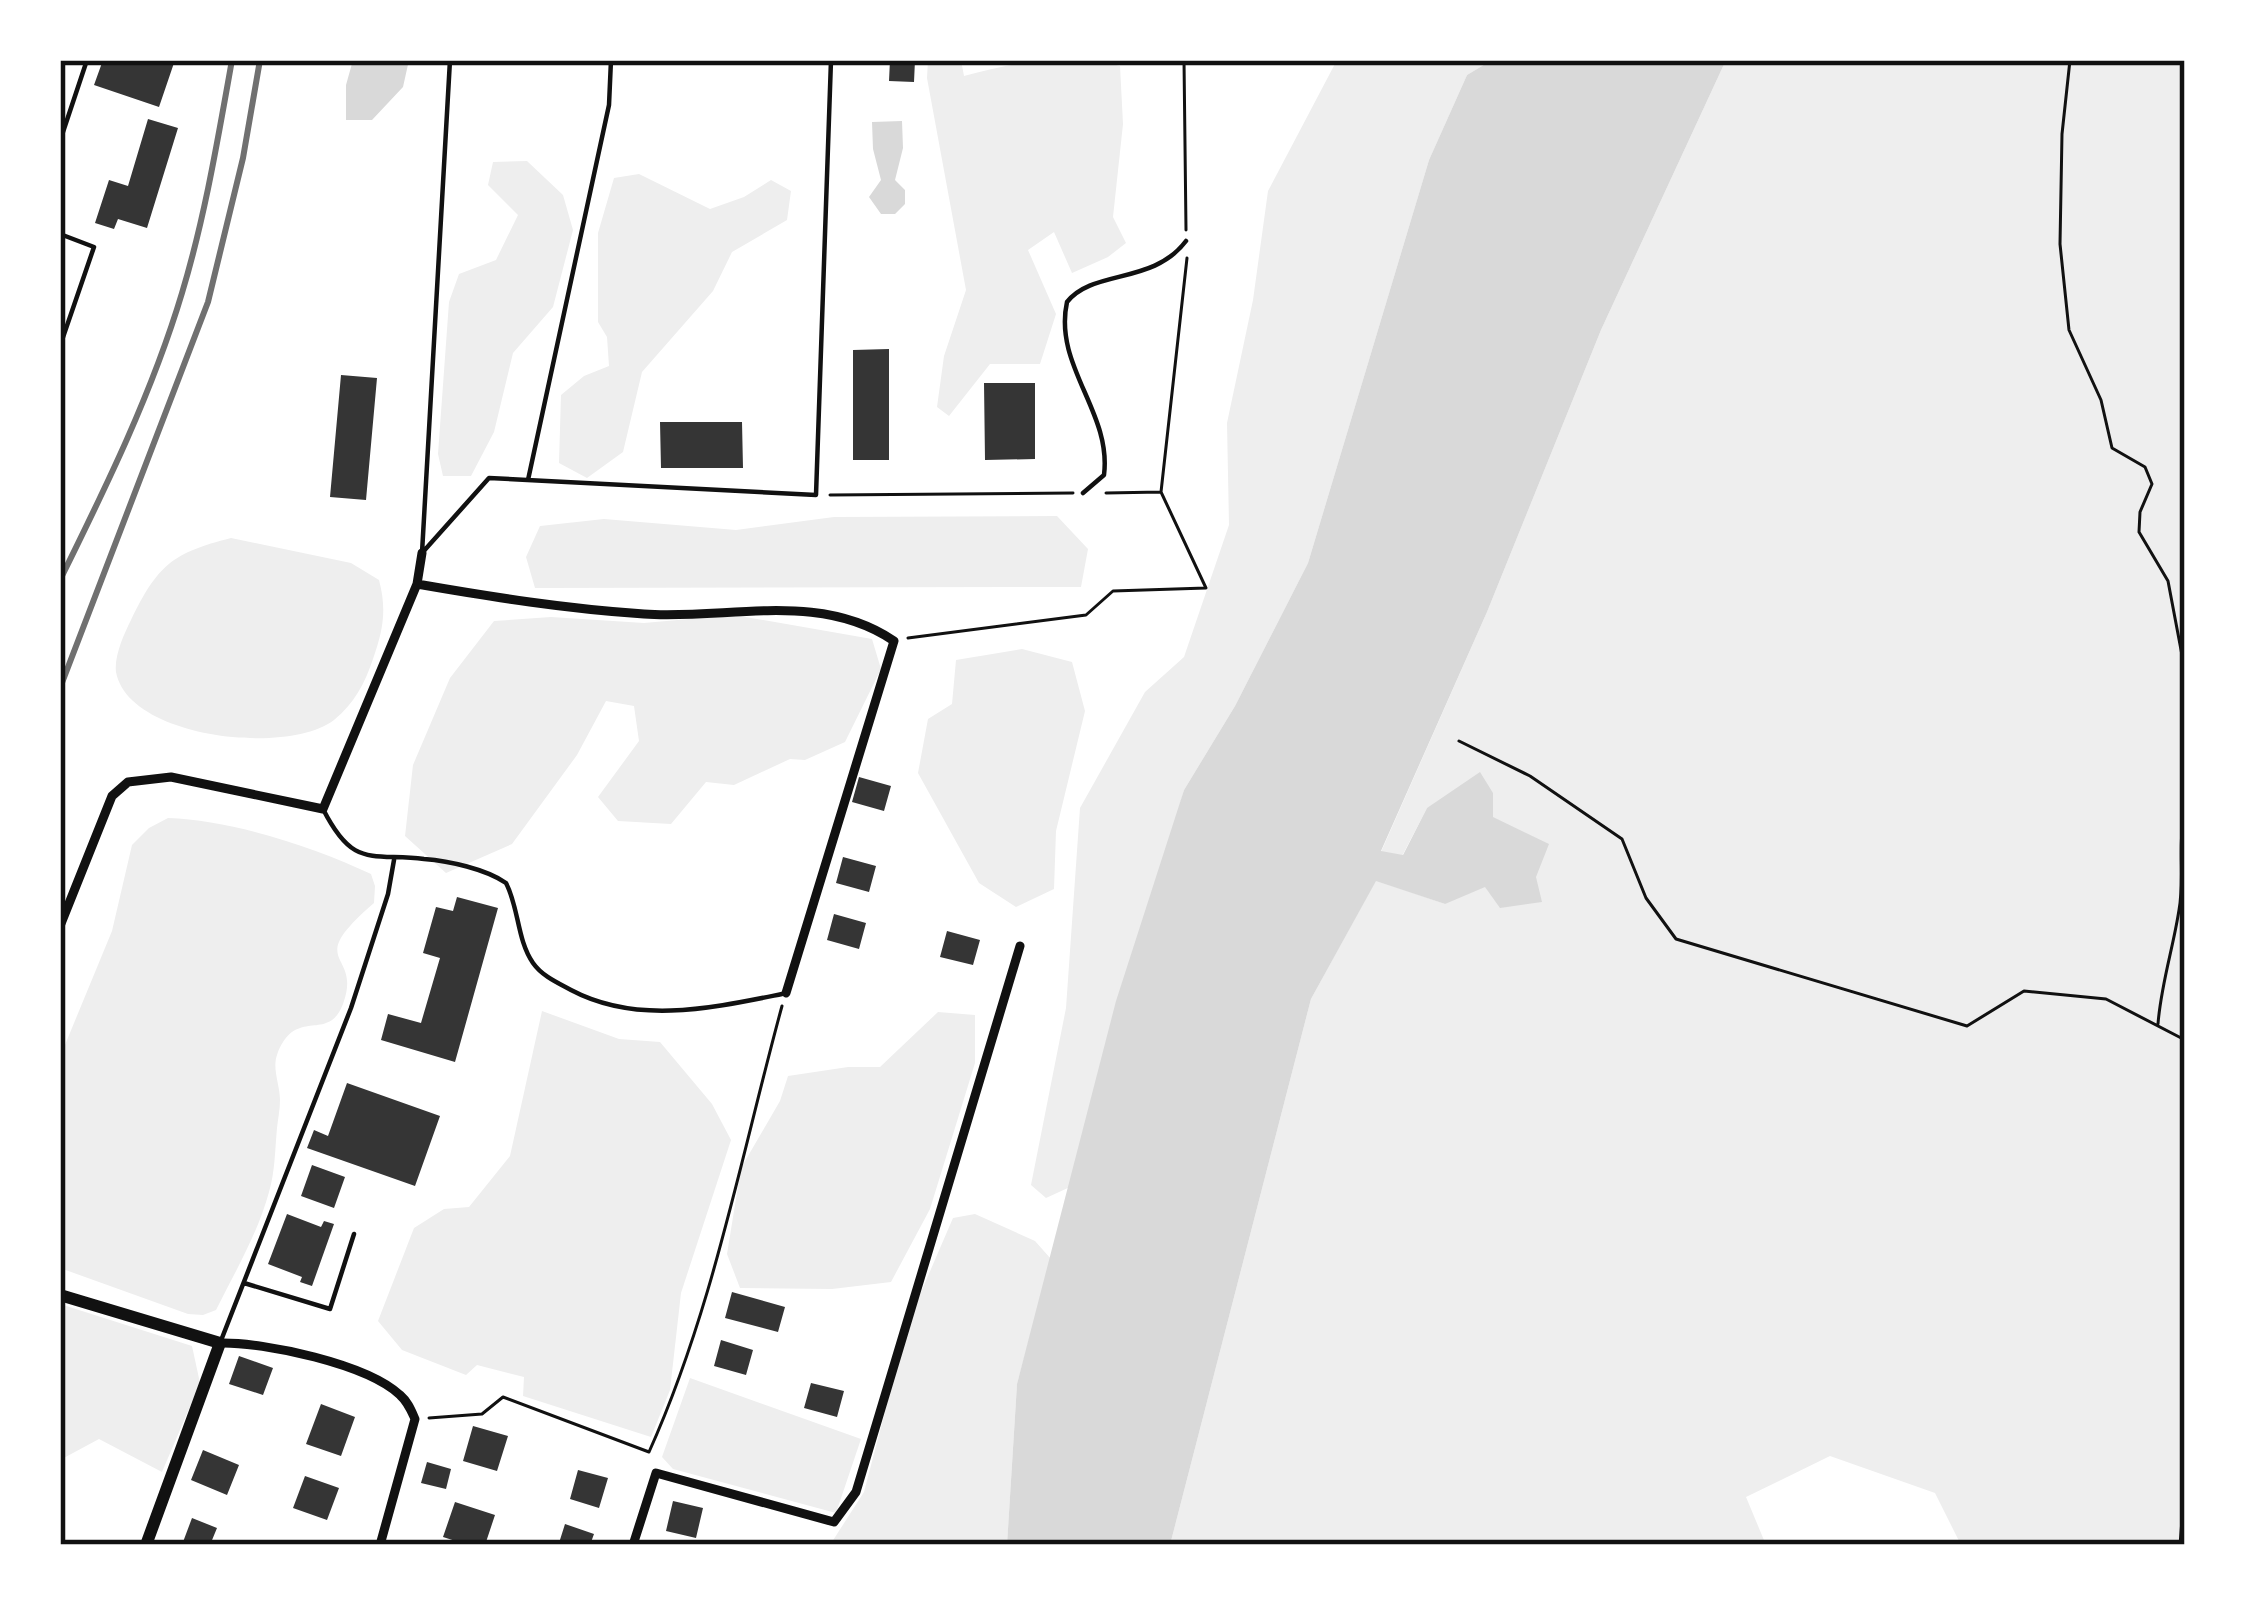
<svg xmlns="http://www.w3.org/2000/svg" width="2245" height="1605" font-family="'Roboto Serif',serif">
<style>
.green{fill:#eee}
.water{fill:#d9d9d9}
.building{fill:#353535}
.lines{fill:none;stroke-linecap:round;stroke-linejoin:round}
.path{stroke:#111;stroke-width:3}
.service{stroke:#111;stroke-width:4.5}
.minor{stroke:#111;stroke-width:9}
.secondary{stroke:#111;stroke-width:12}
.rail{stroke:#707070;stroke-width:6}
.neatline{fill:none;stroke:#111;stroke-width:4.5}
</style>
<rect width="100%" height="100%" fill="#fff"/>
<path class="green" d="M928,60h33l3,16c51,-13 103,-25 156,-10l3,58 -10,93 13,26 -18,14 -36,16 -18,-41 -26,18 28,64 -16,50h-50l-41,52 -12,-9 7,-51 22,-66 -39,-212z
M1337,60h155l-25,15 -38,85 -121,403 -73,143 -51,84 -114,397 -24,11 -15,-13 35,-177 14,-200 65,-116 39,-35 45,-132 -2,-102 26,-123 15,-109z
M1726,60h459v1485h-224l-26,-52 -105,-37 -84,41 20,48h-596l141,-546 65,-119 69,24 48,-87v-24l-66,15 -25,48 -21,-4 106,-240 114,-282z
M527,161l36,34 10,35 -20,77 -40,46 -19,79 -23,44h-28l-5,-22 11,-152 10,-28 37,-14 22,-45 -30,-30 5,-23z
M639,174l71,35 34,-12 27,-17 20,11 -4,29 -55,32 -19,39 -71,81 -19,80 -36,26 -28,-15 2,-68 23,-19 25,-10 -2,-29 -9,-15v-89l16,-55z
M1057,516l31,33 -7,38 -546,1 -9,-31 14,-31 64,-7 132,11 98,-13z
M231,538l120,25 28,17c8,30 4,50 -6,79 -8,24 -19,45 -39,61 -47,36 -206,18 -218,-48 -2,-16 8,-38 15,-52 27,-55 41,-67 100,-82z
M734,615l138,24 9,30 -36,73 -40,18 -15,-1 -56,26 -28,-3 -35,42 -53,-3 -20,-24 41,-56 -5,-35 -28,-5 -29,54 -65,89 -66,29 -41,-37 8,-71 37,-87 44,-57 57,-4 93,6z
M1022,649l50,13 13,49 -29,120 -2,58 -38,18 -37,-24 -61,-110 10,-54 24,-15 4,-44z
M168,818c64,2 146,29 203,56l4,12 -1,17c-73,63 -11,47 -31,101 -15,40 -48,1 -66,51 -5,14 3,30 3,45 0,9 -2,19 -3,28 -2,21 -2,44 -8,64 -11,41 -34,80 -53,118l-13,5 -15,-1 -128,-46v-211l52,-126 20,-86 17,-17z
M542,1011l77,28 41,3 52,62 19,36 -50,153 -11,97 -19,47 -128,-41 1,-19 -47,-12 -11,10 -64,-25 -24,-29 36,-93 30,-19 25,-2 41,-51z
M938,1012l37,3v48l-45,146 -39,73 -59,7 -92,-1 -13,-34 14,-86 39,-67 8,-25 60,-9h32z
M975,1214l60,27 16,18 -34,125 -10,161h-177l34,-53 45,-172 44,-102z
M60,1304l132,42 8,37 -38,89 -63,-33 -39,21z
M690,1378l171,61 -25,74 -163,-44 -11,-12z"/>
<path class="water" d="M353,60h56l-6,27 -31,33h-26v-35z
M1492,60h234l-125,270 -114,282 -106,239 22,4 24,-47 53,-36 13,21v24l56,27 -13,33 6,25 -42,6 -15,-21 -40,17 -69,-23 -65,118 -141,546h-163l10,-161 99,-383 68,-211 51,-84 73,-143 121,-403 38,-85z
M902,121l1,27 -8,32 10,10v14l-10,10h-14l-12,-17 12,-17 -8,-31 -1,-27z"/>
<path class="building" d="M103,60h72l-16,47 -65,-22z
M890,60h25l-1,22 -25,-1z
M148,119l30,9 -31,100 -29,-9 -4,10 -19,-6 14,-43 19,6z
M889,349v111h-36v-110z
M341,375l36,3 -11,122 -36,-3z
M984,383h51v76l-50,1z
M660,422h82l1,46h-82z
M859,777l32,9 -7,25 -32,-9z
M843,857l33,9 -7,26 -33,-9z
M457,897l41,11 -43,154 -74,-22 7,-26 33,9 19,-65 -17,-5 13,-46 17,4z
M834,914l32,9 -7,26 -32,-9z
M947,931l33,9 -7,25 -33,-8z
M347,1083l93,33 -25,70 -108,-38 7,-18 14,6z
M312,1165l33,12 -11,31 -33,-12z
M287,1214l34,13 3,-6 10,3 -22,62 -12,-4 2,-5 -34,-13z
M732,1292l53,15 -7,25 -53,-14z
M721,1340l32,10 -7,25 -32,-9z
M239,1356l34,12 -10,27 -34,-11z
M811,1383l33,8 -7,26 -33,-9z
M321,1404l34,13 -14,39 -35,-12z
M473,1426l35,10 -11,35 -34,-10z
M203,1450l36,15 -12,30 -36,-15z
M427,1462l24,7 -5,20 -25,-6z
M578,1470l30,8 -9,30 -29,-9z
M305,1476l34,12 -12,32 -34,-12z
M673,1501l30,7 -7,30 -30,-7z
M455,1502l40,13 -10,30h-17l-25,-8z
M192,1518l25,10 -7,17 -27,-3z
M565,1524l29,10 -4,11 -31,-2z"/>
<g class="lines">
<path class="path" d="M1184,60l2,170
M2070,60l-8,74 -2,110 9,86 32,70 11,48 33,19 7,17 -12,28 -1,20 29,49 17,90
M1106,493l55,-1 26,-234
M830,495l243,-2
M908,638l178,-23 27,-24 93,-3 -45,-96
M1459,741l71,35 92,63 24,59 30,41 291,87 57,-35 82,8 79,41
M2158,1024c3,-40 15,-75 21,-114 6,-33 -2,-64 6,-96
M429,1418l53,-4 21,-17 146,55
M649,1452c64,-142 92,-296 133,-446
M2180,1545l5,-63"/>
<path class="service" d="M60,141l27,-81
M60,234l34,13 -34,99
M528,480l81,-375 2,-45
M1083,493l21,-18c8,-63 -51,-109 -37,-173 26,-33 86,-17 119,-61
M422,553l67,-75 327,17 15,-435
M422,553l28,-493
M323,809c30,59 46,44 101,50 25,2 62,10 82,24 13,25 11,57 27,80 9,13 25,20 38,27 66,35 141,18 211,4
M244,1283l86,26 24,-75
M222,1338l129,-330 37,-114 6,-34"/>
<path class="minor" d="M417,584c75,13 150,25 227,30 84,6 175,-24 250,27l-108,352
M60,926l52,-130 16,-14 43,-5 152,32 94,-225 5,-31
M220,1343c45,-1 147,21 180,52 8,7 11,15 15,24l-35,126
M633,1545l23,-72 178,49 22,-30 164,-546"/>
<path class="secondary" d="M60,1295l160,48 -74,202"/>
<path class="rail" d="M60,580c46,-93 92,-187 122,-287 23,-76 36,-155 50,-233
M60,688l148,-386 35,-144 17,-98"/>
</g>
<rect width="2245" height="1605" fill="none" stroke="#ffffff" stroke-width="126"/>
<rect x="63" y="63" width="2119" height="1479" class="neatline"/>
</svg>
